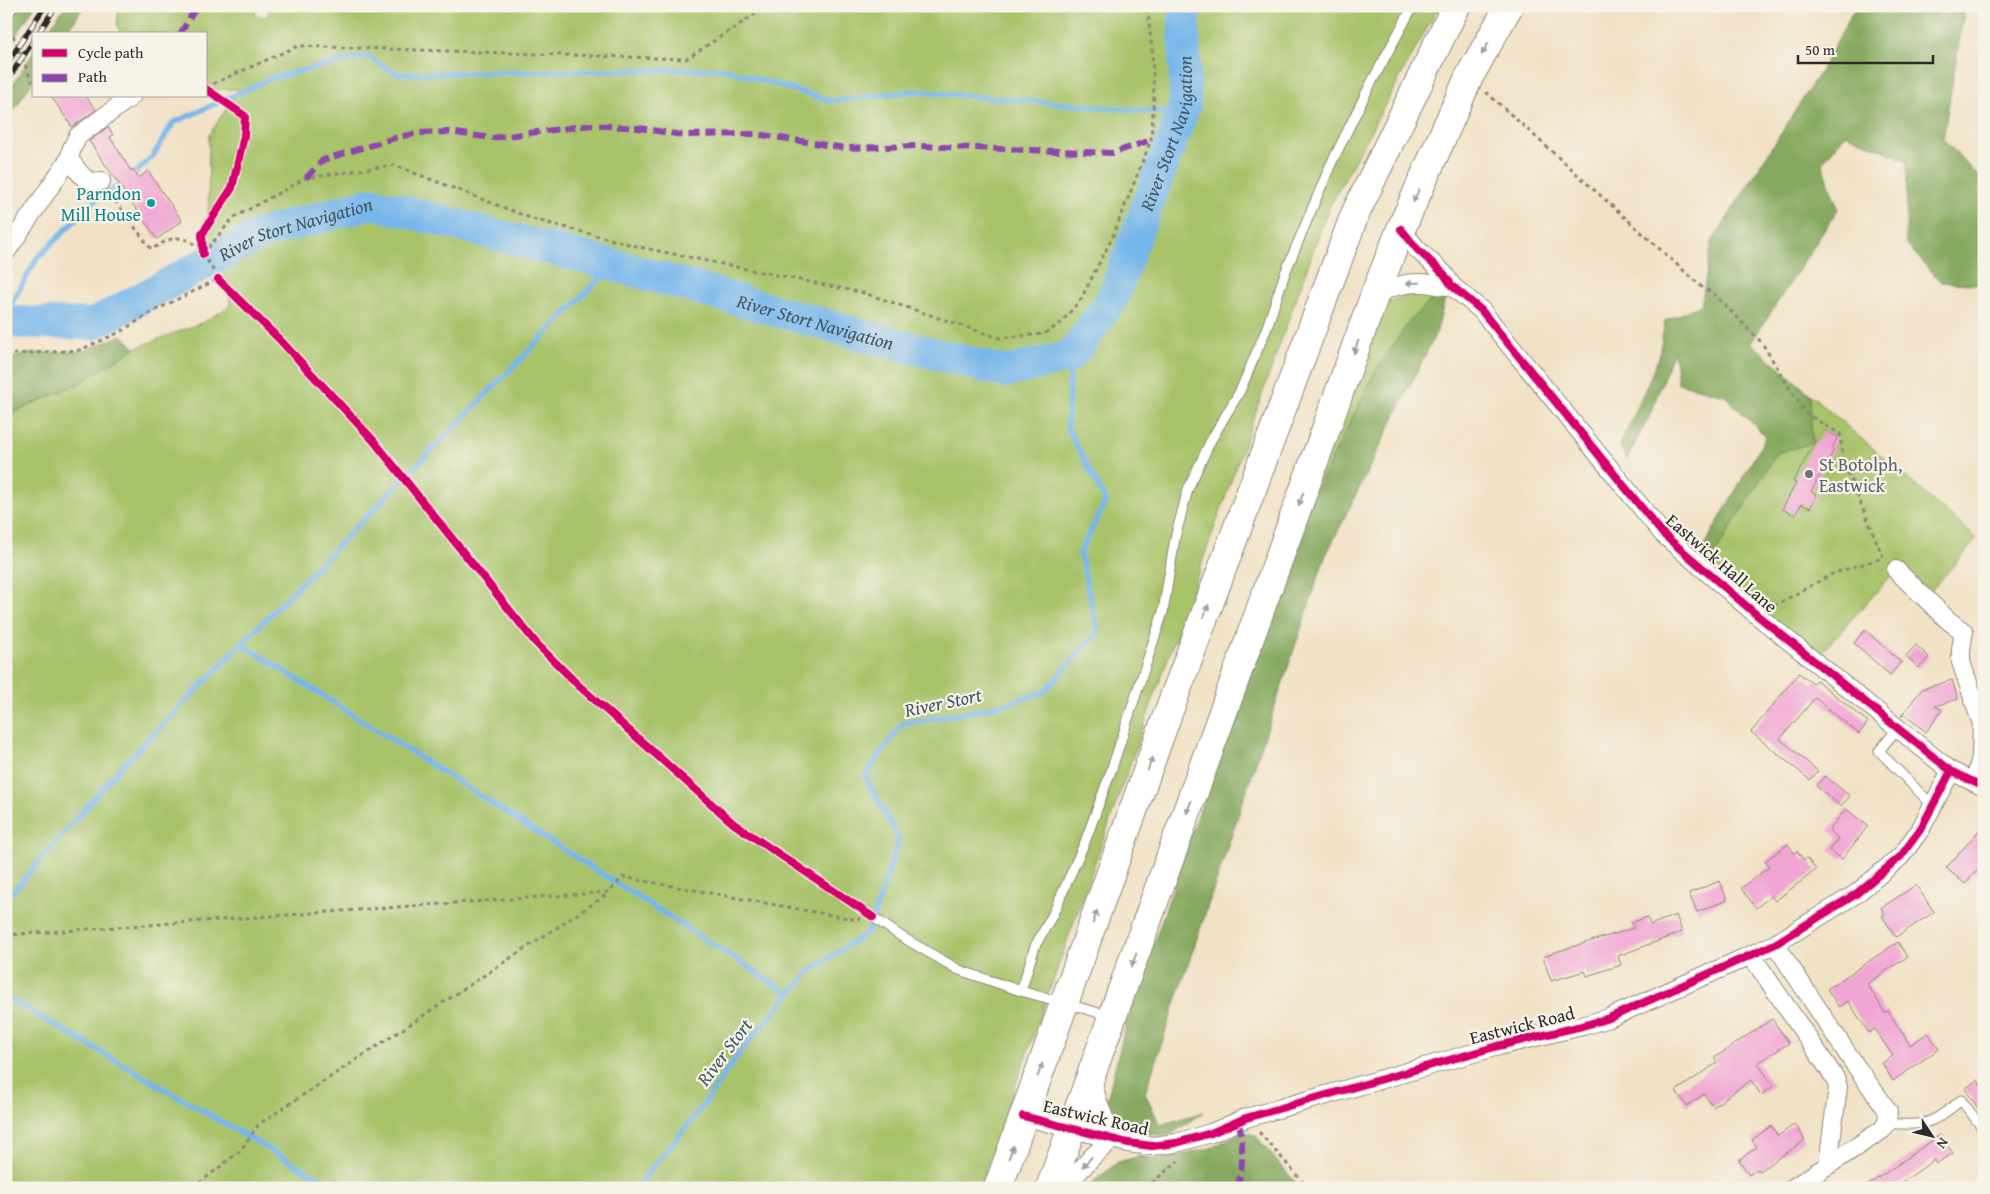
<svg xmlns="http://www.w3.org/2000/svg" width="1990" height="1194" font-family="'Gentium Book Plus',serif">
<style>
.green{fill:#a8c36a;stroke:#6a774a}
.forest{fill:#86a95e;stroke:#586a44}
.water{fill:#76b6ea;stroke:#50708a}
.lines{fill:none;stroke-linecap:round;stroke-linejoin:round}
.stream{stroke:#76b6ea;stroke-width:5.5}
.river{stroke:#76b6ea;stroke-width:32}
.building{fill:#f1a5d3}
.lane-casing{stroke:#8e8678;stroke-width:11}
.street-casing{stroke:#8e8678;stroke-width:20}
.highway-casing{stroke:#8e8678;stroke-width:30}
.path{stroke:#8e8678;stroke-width:3;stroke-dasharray:4 4;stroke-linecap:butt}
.lane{stroke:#fff;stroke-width:9}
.street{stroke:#fff;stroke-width:18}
.highway{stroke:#fff;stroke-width:28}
.rail-casing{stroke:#2b2b2b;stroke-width:5.5}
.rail{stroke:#f7f3e8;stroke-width:4;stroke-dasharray:11;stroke-linecap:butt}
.quiet{stroke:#8e44ad;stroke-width:6;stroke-dasharray:12 6;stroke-linecap:butt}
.cycleway-casing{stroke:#f7f3e8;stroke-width:11}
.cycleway{stroke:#d6006c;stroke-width:8}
.oneway{fill:#a0a0a0}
.culture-dot{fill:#0f9aa8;stroke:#f7f3e8;stroke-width:2}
.worship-dot{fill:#6b7280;stroke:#f7f3e8;stroke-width:2}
.labels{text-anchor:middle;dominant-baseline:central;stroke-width:4.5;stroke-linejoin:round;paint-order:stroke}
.culture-label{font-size:18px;fill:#0d838f;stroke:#f7f3e8;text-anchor:end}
.worship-label{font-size:18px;fill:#5b616d;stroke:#f7f3e8;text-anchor:start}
.street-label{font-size:18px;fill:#2b2b2b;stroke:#f7f3e8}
.water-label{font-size:19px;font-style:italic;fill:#425564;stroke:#f7f3e8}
</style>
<rect width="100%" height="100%" fill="#f7f3e8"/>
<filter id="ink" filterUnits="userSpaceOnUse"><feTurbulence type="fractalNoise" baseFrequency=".02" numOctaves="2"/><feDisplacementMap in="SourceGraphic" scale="10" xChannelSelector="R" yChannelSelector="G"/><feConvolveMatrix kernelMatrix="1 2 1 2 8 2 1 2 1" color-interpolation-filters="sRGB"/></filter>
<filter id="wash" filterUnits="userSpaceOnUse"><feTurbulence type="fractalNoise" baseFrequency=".0096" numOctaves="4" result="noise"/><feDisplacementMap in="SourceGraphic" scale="20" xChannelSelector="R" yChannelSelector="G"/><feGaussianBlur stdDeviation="1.12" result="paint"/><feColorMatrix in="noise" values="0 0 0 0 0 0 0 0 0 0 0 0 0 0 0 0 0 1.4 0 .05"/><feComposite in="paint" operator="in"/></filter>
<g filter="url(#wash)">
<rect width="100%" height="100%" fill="#f1e2c6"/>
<path class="green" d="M119,6h137l-1,9 12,2 3,-11h1169l-111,203 -349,979h-973v-772l76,-34 53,-34 69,-26 26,-16 -2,-25 -17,-24 -3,-30 1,-92 30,-46 -33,1v-56h-86l-3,-10z
M1440,292l-30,28 -105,193 81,-210 23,-9z
M1810,394l167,145 -48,54 -36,-19 -71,78 -48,-32 -57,-52 -3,-13 63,-102z"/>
<path class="forest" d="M18,6h17l-29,45v-26z
M65,6h19l-18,28h-20z
M1856,6h109l-22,133 41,43v103l-43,-3 -35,-38 1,-83 -61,-27 -24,29 16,46 -87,134 59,51 2,49 -35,10 -63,102 -12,-5 64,-113 -42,-42 -46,-12 -4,-33 -25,67 -22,42 -8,-14 11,-21 29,-67 6,-36 36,-16 11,-63 108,-170z
M34,52v27l-28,43v-27z
M1440,292l6,2 -9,37 -112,226 -180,536 15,32 43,-13 -33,23 -39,-1 -18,-16 -6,-18 19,-76 141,-409 38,-102 71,-143 34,-50z
M122,335l13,13 -53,34 -76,34v-57l27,-6 51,-2z
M1243,1132l12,3 45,53h-214l32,-26 23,-6 17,4 50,-11z"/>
<path class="water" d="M204,260v5l4,6 -70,34 -6,-4 2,-7z"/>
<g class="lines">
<path class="stream" d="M135,173l18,-17 20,-33 99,-45 95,-22 29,18 328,-5 107,32 83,-10 267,23
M6,313l32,-56 57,-56 24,-16
M242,644l548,350
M6,900l114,-132 493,-503
M6,997l330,191
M636,1188l63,-77 43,-62 68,-78 59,-40 30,-92 -34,-63 37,-52 84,-15 58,-17 54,-60 -18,-79 26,-52 -39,-74 4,-71"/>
<path class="river" id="s1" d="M6,322l87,2 167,-90 112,-31 241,62 249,70 144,37 65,-16 41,-57 73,-194 -1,-99"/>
</g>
<g id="blocks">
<path class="building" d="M51,96h35l10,14 -24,17z
M108,127l5,8 -3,2 21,34 2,-2 6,9 9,-7 34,50 -25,18 -68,-98z
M1824,430l14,7 -6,11 2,2 -23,42 6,3 -7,13 -9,-4 -6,11 -13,-6 14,-26 -3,-1 23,-42 2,1z
M1865,630l36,32 -11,13 -36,-32z
M1916,645l13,12 -10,11 -13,-12z
M1799,673l14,11 3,-4 52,42 -9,12 -44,-36 -35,41 38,32 -8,9 -59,-48z
M1952,680l6,19 -23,7 7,4 -16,22 -21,-17 -4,1 21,-27z
M1825,776l25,20 -9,10 -25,-20z
M1846,809l22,17 -26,33 -13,-9 9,-12 -9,-8z
M1984,825v51l-7,-6 -12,14 -19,-16z
M1788,844l6,9 3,-2 7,9 3,-2 9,12 -41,31 -4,-5 -15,12 -15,-20 28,-21 -4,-6z
M1720,881l7,19 -30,12 -8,-19z
M1916,885l18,27 -38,25 -14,-21 3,-2 -4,-6z
M1676,915l6,17 -64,24 3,9 -34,11 -2,-5 -34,10 -8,-24 9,-3v-1l82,-25 -3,-5 16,-6 3,8z
M1898,942l9,15 -40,27 18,29 3,-2 22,34 18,-12 11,16 -46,32 -11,-18 11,-7 -18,-27 -6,4 -21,-32 -9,6 -12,-18z
M1772,1019l17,24 -31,20 15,23 -12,9 -10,-15 -38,27 -9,-13 -17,12 -11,-15 41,-28 -3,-5z
M1977,1080l7,10v27l-19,-28z
M1795,1124l10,16 -45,31 -2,-2 -9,6 -10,-15 18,-13 -5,-7 19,-14 7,10z
M1940,1135l13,18 -17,11 -2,-4 -40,28h-30z"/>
</g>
</g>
<g filter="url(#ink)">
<use href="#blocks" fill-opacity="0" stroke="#8e8678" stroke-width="1"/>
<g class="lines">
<defs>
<path id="lane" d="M6,17l7,-11
M1898,728l-19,23 53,54
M873,917l29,20 57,33 62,21 89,25
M1021,991l14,-45 17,-30 33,-74 26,-71 52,-159 12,-74 13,-49 23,-49 29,-49 26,-61 19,-57 45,-107 40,-81 43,-79
M1887,1123c37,4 46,1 74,-23l23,30"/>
<path id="street" d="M69,159c9,11 16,27 32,22
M1401,229l16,20 27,25 8,12 29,24 182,224 95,82 193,155 33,16
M6,252l63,-93 3,-11 6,-12 54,-40
M1375,294c15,-6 30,-12 46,-11 12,0 18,4 31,3
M1896,570l53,51 15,11 -3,17v13l21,62 -1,33 -6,25
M1775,944l80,121 33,46 -1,12 -5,7 -89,58
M1751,955l84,123 3,9 -10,77
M1023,1116l105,27 24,3 24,-3 35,-10 35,-15 252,-72 84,-20 27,-8 142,-63 24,-11 81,-50 45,-38 19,-26 31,-59
M1064,1188l28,-31 20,-18 -14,-37 -7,-25"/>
<path id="highway" d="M998,1188l169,-472 188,-502 101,-208
M1050,1188l325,-894 26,-65 68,-152 40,-71"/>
</defs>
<use href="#lane" class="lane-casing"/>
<use href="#street" class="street-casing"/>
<use href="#highway" class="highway-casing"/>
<path class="path" d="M10,28l22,54
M206,87l92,-41 388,13 82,-53
M1486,92l218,197 8,3 50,51 43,70 35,21 3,27 41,98
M203,254l30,-36 73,-40 88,-13 139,54 111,29 220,45 135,45 45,-4 17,-11 20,-24 32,-63 38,-96 3,-42 -2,-49 -5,-43
M6,358l9,-4 65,-4 38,-17 36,-22 64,-32c-9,-15 -19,-41 -41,-41 -8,0 -19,8 -26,11l-41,-55
M1774,606l60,-33 48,-15
M6,935l603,-43 14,-15 235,43 2,-2
M1259,1132l49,56
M193,1188l47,-37 19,-27 350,-231
M1146,1188l32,-27"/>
<use href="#lane" class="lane"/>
<use href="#street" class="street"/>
<use href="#highway" class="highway"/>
<defs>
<path id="rail" d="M38,34l18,-28
M6,65l39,-59
M6,82l28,-42"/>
</defs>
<use href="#rail" class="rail-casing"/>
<use href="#rail" class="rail"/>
<path class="quiet" d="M180,34l17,-28
M306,178l17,-18 75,-23 21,-4 30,-1 43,6 99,-13 48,3 43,7 74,-1 89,14 74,-2 194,7 38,-13
M1237,1188c7,-25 6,-42 2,-66"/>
<defs>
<path id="cycleway" d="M1401,229l16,20 27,25 8,12 29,24 182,224 95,82 193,155 33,16
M203,254l-1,-20 30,-46 12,-52 1,-20 -39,-27
M218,279l63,62 92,99 163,203 41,41 157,140 139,93
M1023,1116l105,27 24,3 24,-3 35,-10 35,-15 252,-72 84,-20 27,-8 142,-63 24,-11 81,-50 45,-38 19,-26 31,-59"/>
</defs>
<use href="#cycleway" class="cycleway-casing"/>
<use href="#cycleway" class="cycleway"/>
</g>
<defs><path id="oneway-solid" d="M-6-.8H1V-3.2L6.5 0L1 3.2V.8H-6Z" transform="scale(1.25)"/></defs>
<g class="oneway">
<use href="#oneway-solid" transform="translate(1485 49) rotate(120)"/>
<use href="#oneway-solid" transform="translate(1416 196) rotate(114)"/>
<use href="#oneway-solid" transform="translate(1413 283) rotate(177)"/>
<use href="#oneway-solid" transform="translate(1356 347) rotate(110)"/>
<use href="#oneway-solid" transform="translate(1301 499) rotate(110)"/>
<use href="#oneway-solid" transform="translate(1206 611) rotate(-69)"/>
<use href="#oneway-solid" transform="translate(1150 764) rotate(-70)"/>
<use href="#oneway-solid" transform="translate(1189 807) rotate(110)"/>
<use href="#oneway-solid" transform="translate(1095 917) rotate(-70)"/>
<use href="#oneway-solid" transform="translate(1134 960) rotate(110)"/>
<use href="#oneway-solid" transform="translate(1040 1070) rotate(-70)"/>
<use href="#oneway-solid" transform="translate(1011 1152) rotate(-70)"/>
<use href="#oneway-solid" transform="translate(1087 1162) rotate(133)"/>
</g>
</g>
<circle class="culture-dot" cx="151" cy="203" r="5"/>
<circle class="worship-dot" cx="1809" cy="474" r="5"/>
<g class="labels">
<g class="culture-label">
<text x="141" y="193">Parndon<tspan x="141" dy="21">Mill House</tspan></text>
</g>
<g class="worship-label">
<text x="1819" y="464">St Botolph,<tspan x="1819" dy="21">Eastwick</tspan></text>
</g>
<g class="street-label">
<text transform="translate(1722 563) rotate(41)">Eastwick Hall Lane</text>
<text transform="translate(1522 1025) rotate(-14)">Eastwick Road</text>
<text transform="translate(1096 1117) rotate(13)">Eastwick Road</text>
</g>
<g class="water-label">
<text stroke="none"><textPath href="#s1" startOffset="1362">River Stort Navigation</textPath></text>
<text stroke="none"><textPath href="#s1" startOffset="312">River Stort Navigation</textPath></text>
<text stroke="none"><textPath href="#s1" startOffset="852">River Stort Navigation</textPath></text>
<text transform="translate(943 702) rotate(-12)">River Stort</text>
<text transform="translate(724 1052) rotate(-53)">River Stort</text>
</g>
</g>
<rect width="1990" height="1194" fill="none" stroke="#f7f3e8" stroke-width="25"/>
<rect x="32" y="32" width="175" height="65" fill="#f7f3e8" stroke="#a5a39c"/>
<rect x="42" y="49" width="25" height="8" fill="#d6006c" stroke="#a5a39c"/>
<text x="78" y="58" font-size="15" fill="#2b2b2b">Cycle path</text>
<rect x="42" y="74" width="25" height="8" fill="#8e44ad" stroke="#a5a39c"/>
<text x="78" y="82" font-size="15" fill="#2b2b2b">Path</text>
<g transform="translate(1932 1136) rotate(125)" stroke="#f7f3e8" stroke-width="4" paint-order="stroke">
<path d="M0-4L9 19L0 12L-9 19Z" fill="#2b2b2b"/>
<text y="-8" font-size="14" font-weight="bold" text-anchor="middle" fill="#2b2b2b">N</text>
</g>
<path d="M1798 55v8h135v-8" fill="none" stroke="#2b2b2b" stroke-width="2.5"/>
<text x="1805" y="55" font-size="15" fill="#2b2b2b" stroke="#f7f3e8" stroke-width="4" paint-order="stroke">50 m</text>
</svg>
